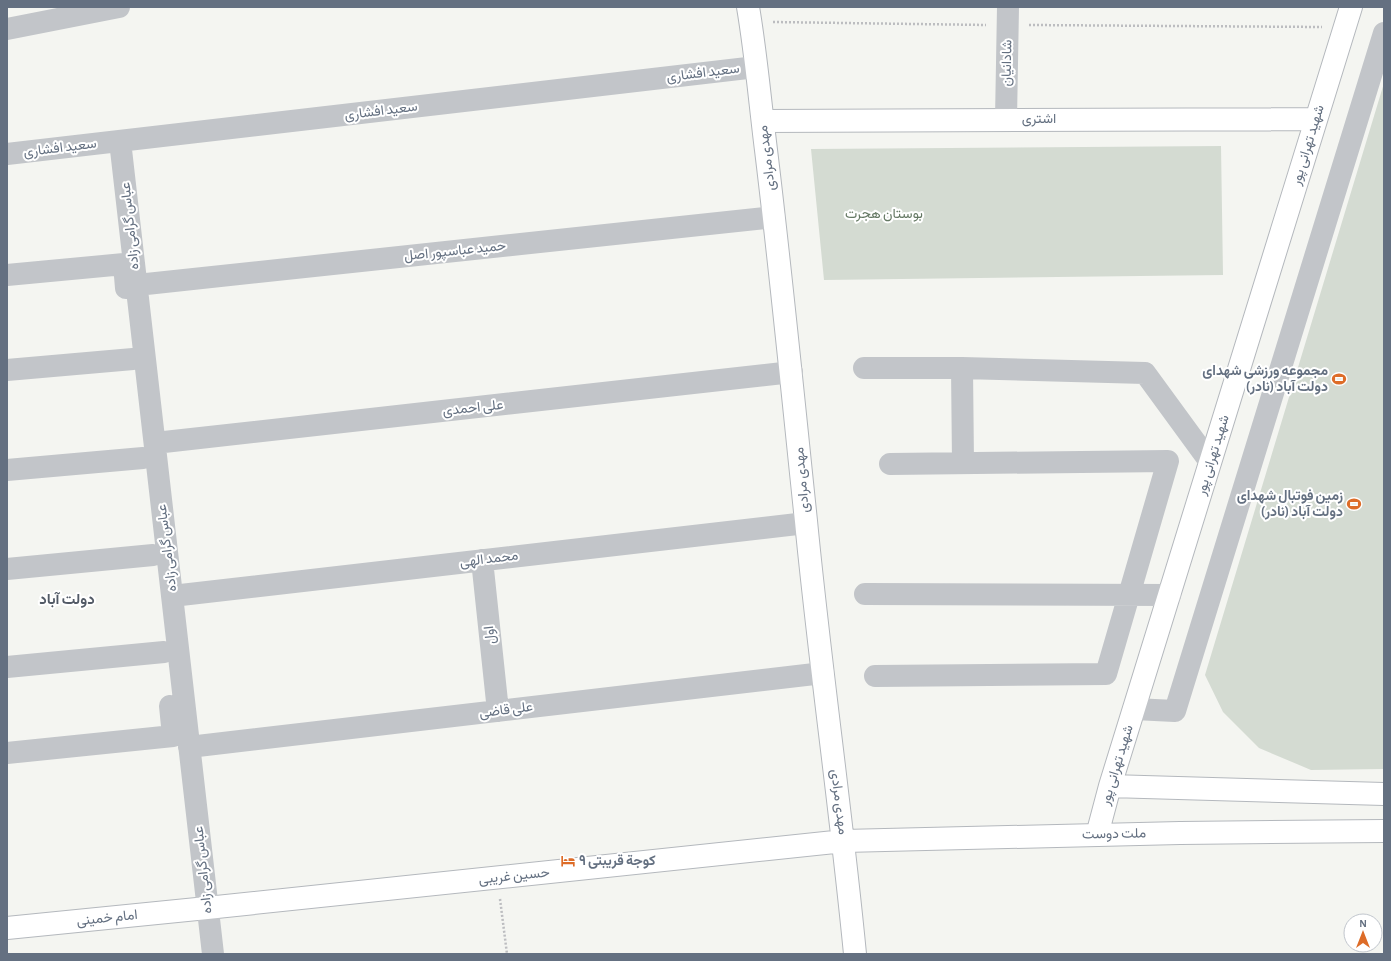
<svg xmlns="http://www.w3.org/2000/svg" width="1391" height="961" font-family="'Alegreya Sans',Vazirmatn,sans-serif">
<style>
.green{fill:#d4dbd2}
.lines{fill:none;stroke-linecap:round;stroke-linejoin:round}
.secondary-casing{stroke:#b4b8bd;stroke-width:24}
.path{stroke:#bcbdc0;stroke-width:2.5;stroke-dasharray:2 2;stroke-linecap:butt}
.street{stroke:#c2c5c9;stroke-width:22}
.secondary{stroke:#fff;stroke-width:22}
.labels{text-anchor:middle;dominant-baseline:central;stroke-width:4;stroke-linejoin:round;paint-order:stroke}
.street-label{font-size:14px;fill:#647081;stroke:#fff}
.park-label{font-size:14px;fill:#647863;stroke:#fff}
.poi-label{font-size:14px;font-weight:bold;fill:#647081;stroke:#fff;text-anchor:end}
.neighbourhood-label{font-size:15px;font-weight:bold;fill:#525a66;stroke:#fff}
</style>
<rect width="100%" height="100%" fill="#f4f5f1"/>
<path class="green" d="M1384,83v686l-73,1 -52,-22 -36,-36 -18,-37z
M1221,146l2,129 -399,5 -13,-131z"/>
<g class="lines">
<defs>
<path id="secondary" d="M748,7c8,47 12,95 18,143 15,123 27,247 40,371 14,145 35,288 49,433
M763,121l553,-2
M1110,786l274,8
M1097,835l13,-49 241,-779
M7,928l200,-20 637,-67 336,-8 204,-2"/>
</defs>
<use href="#secondary" class="secondary-casing"/>
<path class="path" d="M773,22l213,3
M1029,25l293,2
M500,899l7,55"/>
<path class="street" d="M7,29l112,-22
M1006,119l2,-112
M120,141l93,813
M7,154l749,-87
M7,275l117,-11 2,24
M137,285l637,-68
M864,368h98l1,95
M962,368l183,5 65,89
M7,370l126,-11
M155,443l637,-71
M7,470l136,-12
M482,560l16,151
M7,569l146,-14
M865,594l305,1
M172,596l634,-73
M7,667l157,-15
M875,676l231,-2 62,-213 -278,3
M1134,709l41,2 209,-678
M189,747l634,-74
M7,753l166,-17 -3,-30"/>
<use href="#secondary" class="secondary"/>
</g>
<defs>
<symbol id="stadium-bare" viewBox="-9 -9 18 18"><path d="M0-5a6.5 5 0 1 0 0 10a6.5 5 0 1 0 0-10ZM-3.5-1.8h7v3.6h-7Z" fill="#dd6c28" stroke="#fff" stroke-width="2.5" paint-order="stroke"/></symbol>
<symbol id="hotel-bare" viewBox="-9 -9 18 18"><path d="M-6-4.5h1.5V1H6V5H4.5V3h-9V5H-6ZM-4 0a1.8 1.8 0 1 1 3.6 0ZM.5 0V-2.5h3Q6-2.5 6 0Z" fill="#dd6c28" stroke="#fff" stroke-width="2.5" paint-order="stroke"/></symbol>
</defs>
<g fill-rule="evenodd">
<use href="#stadium-bare" x="1329" y="369" width="20" height="20"/>
<use href="#stadium-bare" x="1344" y="494" width="20" height="20"/>
<use href="#hotel-bare" x="558" y="851" width="20" height="20"/>
</g>
<g class="labels">
<g class="street-label">
<text transform="translate(1007 63) rotate(-89)">شادانیان</text>
<text transform="translate(703 73) rotate(-7)">سعید افشاری</text>
<text transform="translate(381 111) rotate(-7)">سعید افشاری</text>
<text x="1039" y="119">اشتری</text>
<text transform="translate(1308 145) rotate(-73)">شهید تهرانی پور</text>
<text transform="translate(60 148) rotate(-7)">سعید افشاری</text>
<text transform="translate(767 158) rotate(-97)">مهدی مرادی</text>
<text transform="translate(130 226) rotate(-96)">عباس گرامی زاده</text>
<text transform="translate(455 251) rotate(-6)">حمید عباسپور اصل</text>
<text transform="translate(473 408) rotate(-6)">علی احمدی</text>
<text transform="translate(1213 455) rotate(-73)">شهید تهرانی پور</text>
<text transform="translate(802 480) rotate(-95)">مهدی مرادی</text>
<text transform="translate(167 548) rotate(-97)">عباس گرامی زاده</text>
<text transform="translate(489 559) rotate(-7)">محمد الهی</text>
<text transform="translate(490 635) rotate(-96)">اول</text>
<text transform="translate(506 710) rotate(-7)">علی قاضی</text>
<text transform="translate(1117 765) rotate(-73)">شهید تهرانی پور</text>
<text transform="translate(839 802) rotate(83)">مهدی مرادی</text>
<text transform="translate(1114 834) rotate(-1)">ملت دوست</text>
<text transform="translate(203 870) rotate(-96)">عباس گرامی زاده</text>
<text transform="translate(514 876) rotate(-6)">حسین غریبی</text>
<text transform="translate(107 918) rotate(-6)">امام خمینی</text>
</g>
<g class="park-label">
<text x="884" y="214">بوستان هجرت</text>
</g>
<g class="poi-label">
<text x="1328" y="371">مجموعه ورزشی شهدای<tspan x="1328" dy="16">دولت آباد (نادر)</tspan></text>
<text x="1343" y="496">زمین فوتبال شهدای<tspan x="1343" dy="16">دولت آباد (نادر)</tspan></text>
<text x="579" y="861" text-anchor="start">۹ کوجة قریبتی</text>
</g>
<g class="neighbourhood-label">
<text x="67" y="599">دولت آباد</text>
</g>
</g>
<rect width="1391" height="961" fill="none" stroke="#647081" stroke-width="16"/>
<g transform="translate(1363 933)"><circle r="19" fill="#ffffff" stroke="#c1c6cd"/>
<path d="M0-3L7 15L0 10L-7 15Z" fill="#dd6c28"/>
<text y="-6" font-size="11" font-weight="bold" text-anchor="middle" fill="#647081">N</text>
</g>
</svg>
